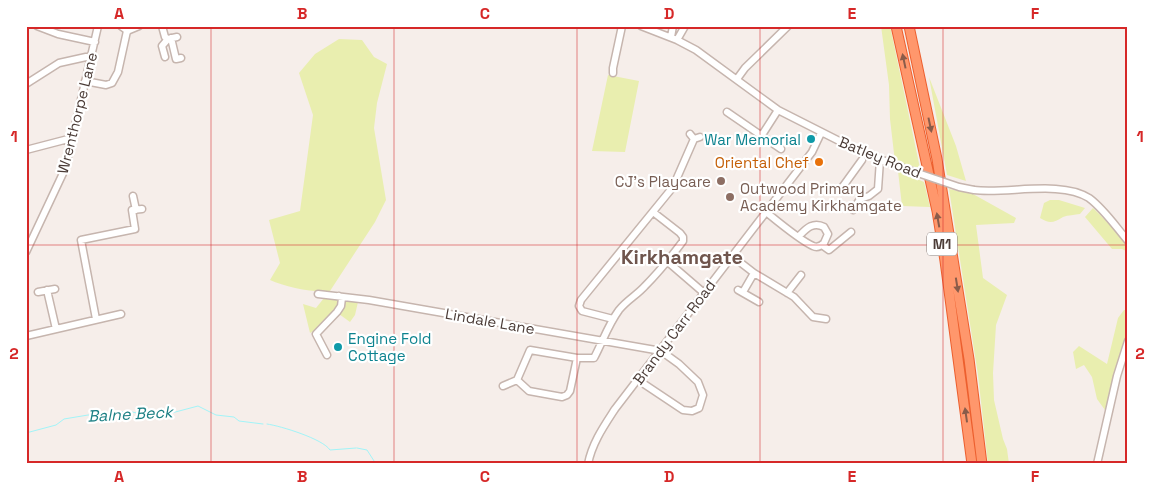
<svg xmlns="http://www.w3.org/2000/svg" width="1154" height="490" font-family="'Space Grotesk',sans-serif">
<style>
.green{fill:#e9eeaf}
.lines{fill:none;stroke-linecap:round;stroke-linejoin:round}
.stream{stroke:#a2f4f8;stroke-width:1}
.minor-casing{stroke:#c6b5ae;stroke-width:9}
.highway-casing{stroke:#ed5f2e;stroke-width:11}
.minor{stroke:#fff;stroke-width:6}
.highway{stroke:#ff976c;stroke-width:9}
.minor-bridge-casing{stroke:#c6b5ae;stroke-width:9;stroke-linecap:butt}
.minor-bridge{stroke:#fff;stroke-width:6}
.oneway{fill:#8a5c4a}
.grid{fill:none;stroke:#d62828;stroke-width:1;stroke-opacity:0.55}
.culture-dot{fill:#0f9aa8;stroke:#fff;stroke-width:2}
.food-dot{fill:#e8710a;stroke:#fff;stroke-width:2}
.education-dot{fill:#8d6e63;stroke:#fff;stroke-width:2}
.labels{text-anchor:middle;dominant-baseline:central;stroke-width:4.5;stroke-linejoin:round;paint-order:stroke}
.shield{fill:#fff;stroke:#817673;stroke-width:1}
.shield-label{font-size:14px;font-weight:bold;fill:#4b3c37}
.street-label{font-size:15px;fill:#4b3c37;stroke:#fff}
.culture-label{font-size:15px;fill:#0d838f;stroke:#fff;text-anchor:end}
.food-label{font-size:15px;fill:#c56008;stroke:#fff;text-anchor:end}
.education-label{font-size:15px;fill:#785e54;stroke:#fff;text-anchor:end}
.water-label{font-size:16px;font-style:italic;fill:#1d8085;stroke:#fff}
.district-label{font-size:20px;font-weight:bold;fill:#6f554d;stroke:#fff}
.neatline{fill:none;stroke:#d62828;stroke-width:2}
.grid-label{font-size:16px;text-anchor:middle;font-weight:bold;fill:#d62828}
</style>
<rect width="100%" height="100%" fill="#f6eeea"/>
<path class="green" d="M881,26h9l30,142 -25,-6 -5,-43 -1,-34z
M339,39l23,1 12,17 13,7 -10,39 -3,25 12,72 -11,22 -45,69c-16,2 -45,-4 -60,-11l10,-17 -11,-43 31,-9 13,-96 -14,-42 16,-19z
M608,75l31,6 -14,71 -33,-1z
M929,77l27,69 10,35 -19,-6z
M898,171l26,11 6,25 -28,-1z
M949,189l24,5 43,24 -2,5 -38,2 7,53 24,17 -11,30 -3,48 1,27 9,39 4,10 2,15h-21l-10,-89z
M1050,200h9l26,8 -5,6c-5,1 -12,1 -17,3 -10,6 -13,7 -23,1l4,-15z
M1093,208c9,9 34,32 35,44l-6,-3h-10l-27,-32z
M324,298l15,2c-2,14 -17,27 -29,33l-7,-29 13,4z
M344,300l14,2 -3,13 -5,7 -11,-8z
M1124,310h4v23l-23,77 -8,-11 -5,-22 -8,-12 -8,4 -3,-17 6,-6 28,18 11,-46z"/>
<g class="lines">
<path class="stream" d="M267,424c14,2 56,15 63,26l26,-2
M26,433l30,-8 8,-6 24,-4h12l28,-4 13,3 6,-2 11,1 6,2 34,-9 18,9 18,2 5,4 24,3
M357,448l10,2 9,14"/>
<defs>
<path id="minor" d="M37,26l21,8 37,8
M121,26l7,5
M162,26l3,11 3,2 9,-2
M641,26l36,14 19,10 82,60 79,40 46,18
M671,37l2,-11
M171,38l5,21 5,-1
M677,40l8,-14
M165,57l-3,-11 6,-7
M613,73v-5l9,-42
M737,79l8,-11 43,-42
M85,81l21,4 6,-2 6,-11 9,-41 12,-5
M26,84l33,-21 27,-6 5,1
M727,112l54,37
M690,134l4,5 6,-2
M762,135l16,-25
M26,150l46,-12
M974,190c34,4 87,-10 115,8 15,11 27,29 39,43
M844,191l-3,-2 21,-29
M133,196l3,14
M853,210l7,-11 9,-3 9,-7 2,-29
M766,212c11,9 35,29 47,34 4,2 8,0 11,-3l4,-9 -4,-7c-11,-6 -18,2 -25,9
M822,245l7,5 22,-18
M26,252l39,-83 33,-143
M732,256l22,17 40,24 19,20 13,2
M668,262l36,31
M47,290l9,39
M738,290l21,12
M38,292l17,-3
M743,292l11,-19
M787,293l14,-18
M318,294l51,6 292,51 18,13 19,18 5,13 -4,13 -7,3 -9,-1 -45,-30
M96,319l-15,-79 54,-11 -3,-19 10,-1
M613,319l-31,-8 -3,-5 2,-6 92,-113 21,-48
M26,336l95,-22
M327,355l-11,-21 21,-22 4,-6 1,-8 -3,-2
M577,358l-7,33 -3,4 -5,2 -33,-6 -12,-11 13,-30 47,8h17c9,-17 14,-33 25,-48 8,-10 18,-15 26,-24 14,-14 26,-29 38,-45v-4l-3,-4 -27,-21
M503,386l14,-6
M588,464c4,-21 16,-38 27,-55l197,-257 9,-19
M1097,464l20,-88 11,-35"/>
<path id="highway" d="M896,26l41,185 8,50 27,203
M909,26l28,133 32,200 13,105"/>
</defs>
<use href="#minor" class="minor-casing"/>
<use href="#highway" class="highway-casing"/>
<use href="#minor" class="minor"/>
<use href="#highway" class="highway"/>
<defs>
<path id="minor-bridge" d="M903,168l56,19 15,3"/>
</defs>
<use href="#minor-bridge" class="minor-bridge-casing"/>
<use href="#minor-bridge" class="minor-bridge"/>
</g>
<defs><path id="oneway-solid" d="M-6-.8H1V-3.2L6.5 0L1 3.2V.8H-6Z" transform="scale(1.25)"/></defs>
<g class="oneway">
<use href="#oneway-solid" transform="translate(904 61) rotate(-102)"/>
<use href="#oneway-solid" transform="translate(930 125) rotate(78)"/>
<use href="#oneway-solid" transform="translate(938 220) rotate(-100)"/>
<use href="#oneway-solid" transform="translate(957 285) rotate(81)"/>
<use href="#oneway-solid" transform="translate(966 415) rotate(-98)"/>
</g>
<path class="grid" d="M211,26v438M394,26v438M577,26v438M760,26v438M943,26v438M26,245h1102"/>
<g class="culture-dot">
<circle cx="811" cy="139" r="5"/>
<circle cx="338" cy="347" r="5"/>
</g>
<circle class="food-dot" cx="819" cy="162" r="5"/>
<g class="education-dot">
<circle cx="721" cy="181" r="5"/>
<circle cx="730" cy="197" r="5"/>
</g>
<g class="labels">
<rect class="shield" x="927" y="232.5" width="30" height="23" rx="4"/>
<g class="shield-label">
<text x="942" y="244">M1</text>
</g>
<g class="street-label">
<text transform="translate(77 113) rotate(-76)">Wrenthorpe Lane</text>
<text transform="translate(880 157) rotate(22)">Batley Road</text>
<text transform="translate(490 321) rotate(10)">Lindale Lane</text>
<text transform="translate(674 332) rotate(-53)">Brandy Carr Road</text>
</g>
<g class="culture-label">
<text x="801" y="139">War Memorial</text>
<text x="348" y="338" text-anchor="start">Engine Fold<tspan x="348" dy="17">Cottage</tspan></text>
</g>
<g class="food-label">
<text x="809" y="162">Oriental Chef</text>
</g>
<g class="education-label">
<text x="711" y="181">CJ's Playcare</text>
<text x="740" y="188" text-anchor="start">Outwood Primary<tspan x="740" dy="17">Academy Kirkhamgate</tspan></text>
</g>
<g class="water-label">
<text transform="translate(130 414) rotate(-3)">Balne Beck</text>
</g>
<g class="district-label">
<text x="682" y="257">Kirkhamgate</text>
</g>
</g>
<rect width="1154" height="490" fill="none" stroke="#ffffff" stroke-width="55"/>
<rect x="28" y="28" width="1098" height="434" class="neatline"/>
<g class="grid-label">
<text x="119" y="19">A</text>
<text x="302" y="19">B</text>
<text x="485" y="19">C</text>
<text x="669" y="19">D</text>
<text x="852" y="19">E</text>
<text x="1035" y="19">F</text>
<text x="14" y="142">1</text>
<text x="1140" y="142">1</text>
<text x="14" y="359">2</text>
<text x="1140" y="359">2</text>
<text x="119" y="482">A</text>
<text x="302" y="482">B</text>
<text x="485" y="482">C</text>
<text x="669" y="482">D</text>
<text x="852" y="482">E</text>
<text x="1035" y="482">F</text>
</g>
</svg>
